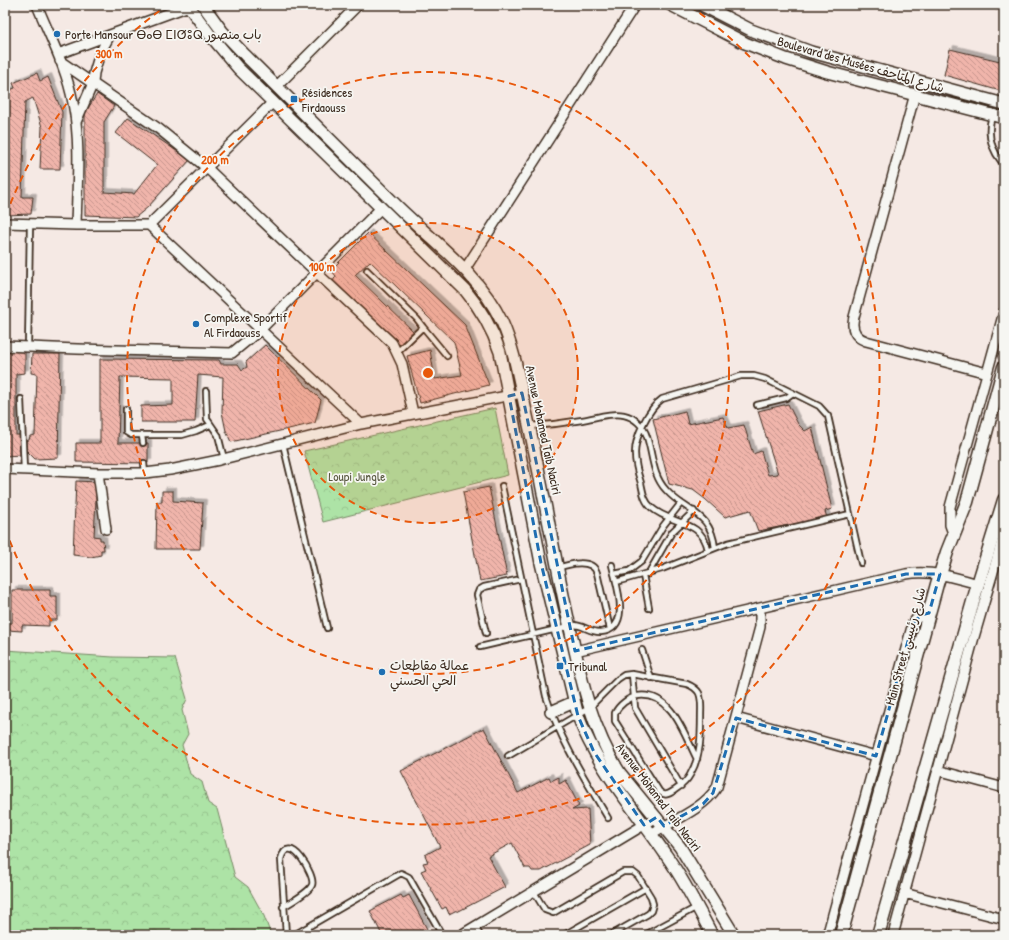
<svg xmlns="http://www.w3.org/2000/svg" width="1009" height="940" font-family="'Patrick Hand','Playpen Sans Arabic','Noto Sans Tifinagh',sans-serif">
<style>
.park{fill:url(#park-crowns);stroke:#748662}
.building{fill:url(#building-back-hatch);stroke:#3b2a1e;filter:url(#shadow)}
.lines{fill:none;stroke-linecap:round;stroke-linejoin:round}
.service-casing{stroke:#3b2a1e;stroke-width:8}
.minor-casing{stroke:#3b2a1e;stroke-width:12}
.tertiary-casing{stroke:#3b2a1e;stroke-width:14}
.secondary-casing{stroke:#3b2a1e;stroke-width:15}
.service{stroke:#f6f6f2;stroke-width:4.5}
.minor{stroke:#f6f6f2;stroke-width:9}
.tertiary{stroke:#f6f6f2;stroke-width:11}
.secondary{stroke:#f6f6f2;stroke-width:12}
.marked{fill:none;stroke:#1f6fb2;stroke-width:3;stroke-dasharray:8 5;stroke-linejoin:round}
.ring{fill:none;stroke:#e8590c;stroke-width:2;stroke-dasharray:7 5}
.poi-dot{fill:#1f6fb2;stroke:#f6f6f2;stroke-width:1.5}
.labels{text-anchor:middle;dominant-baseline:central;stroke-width:3.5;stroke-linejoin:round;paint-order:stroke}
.poi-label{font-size:13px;fill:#3b2a1e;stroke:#f6f6f2;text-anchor:start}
.street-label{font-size:13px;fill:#3b2a1e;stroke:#f6f6f2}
.park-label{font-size:13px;fill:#585840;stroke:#f6f6f2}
.centre{fill:#e8590c;stroke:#f6f6f2;stroke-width:2}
.ring-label{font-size:12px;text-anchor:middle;font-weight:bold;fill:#e8590c;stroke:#f6f6f2;stroke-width:3.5;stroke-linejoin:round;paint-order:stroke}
</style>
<defs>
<pattern id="park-crowns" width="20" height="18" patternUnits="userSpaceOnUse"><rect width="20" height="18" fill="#ade3a6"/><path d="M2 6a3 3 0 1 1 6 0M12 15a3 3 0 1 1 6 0" fill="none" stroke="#96c38e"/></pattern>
<pattern id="building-back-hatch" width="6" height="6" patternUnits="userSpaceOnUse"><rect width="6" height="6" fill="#f0b5ab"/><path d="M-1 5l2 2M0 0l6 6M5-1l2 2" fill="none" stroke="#c4938b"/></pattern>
<filter id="shadow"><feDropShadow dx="3.5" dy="-3.5" stdDeviation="0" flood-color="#0004"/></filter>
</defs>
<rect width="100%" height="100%" fill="#f5e9e4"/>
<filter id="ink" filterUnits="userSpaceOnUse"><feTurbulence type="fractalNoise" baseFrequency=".025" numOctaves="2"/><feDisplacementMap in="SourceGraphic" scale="8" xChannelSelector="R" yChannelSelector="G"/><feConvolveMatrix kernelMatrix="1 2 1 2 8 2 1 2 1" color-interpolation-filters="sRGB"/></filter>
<g filter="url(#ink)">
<path class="park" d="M495,408l13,67 -185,47 -19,-71z
M5,650l108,7 62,1 12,41 -5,11 6,24 -6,11 8,29 12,8 6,21 9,6 18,68 13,10 16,29 7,19h-266z"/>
<path class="building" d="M979,5h20l-2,5z
M950,49l54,13v30l-60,-17z
M37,73l3,8 8,-4 14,35 -2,57h-20l2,-42 -9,-29 -8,4 -3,95h11l-2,17 -26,1v-123l10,-4 -2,-5z
M97,94l17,12 -10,16v70l30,2 23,-29 -41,-32 12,-15 62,42 -42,47 -12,10 -51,-2v-102z
M368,233l97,92 24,60 -69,18 -13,-47 23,-6 5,29 27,-4 -8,-33 -84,-81 -15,14 59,57 -13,15 -68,-66 3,-5 -5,-6z
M265,345l56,55 -6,23 -84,19 -5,-11 -4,-19 1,-35 -25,-2 -3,47h-54v-16l32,-1v-27l-53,-1 -2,66h30v20l-72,-1v-19h24v-84l119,1 2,4h17l4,6 5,-3 -1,-5z
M5,351l20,1v21l-9,1v61h5v20l-16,1z
M32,354h28l-2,104 -23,1 -9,-9 -1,-9 4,-1 1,-4 5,-1 2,-61 -6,-1z
M788,404l10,20 7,7 7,-4 20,82 -7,2 2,7 -69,13 -8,-21 -25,7 -20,-18 -12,-9 -24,-6 -16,-65 32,-8 3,13 35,-7 5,11 16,-3 9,29 8,-3 7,24 10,-1 -20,-63z
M76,481l21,1 -3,54 6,1v3h3l1,10h-3v5l-10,2 -18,-2z
M489,487l18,89 -27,5 -17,-89z
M162,491h11v10l30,2 -3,46h-44l1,-47h5z
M12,590h38v6h7v24h-8v6l-27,-1v6l-15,-1v-7h5z
M484,728l34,65 31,-16 2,4 8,-4v7l7,-4 13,26 -7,4 16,-1 2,36 -49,26h-9l-2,-3h-5l-13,-25 -24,13 17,31 -48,25v-2l-8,4 -3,-7 -4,2 -21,-38 5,-2 -3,-6 5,-1 -3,-7 15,-8 -39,-76z
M401,895l2,3 6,-3 18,34 -12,6h-33l-12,-24z"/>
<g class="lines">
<defs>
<path id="service" d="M992,116c-5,16 -2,31 9,45
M367,270l50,49 6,8 -26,25
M423,327l24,29
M28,347l2,-123
M206,391l1,28 11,16 6,24
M21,399l3,71
M757,405l29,-7 7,-5
M126,409v23l5,3h51l14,-4 14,-6
M530,426c18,-1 35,-3 52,-6 13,-2 29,-8 42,-5 10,2 20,11 23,22 6,18 5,38 19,53 20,23 45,21 49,58
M142,436l1,7
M283,444l44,184
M144,463l1,10
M502,486l44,210c14,44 39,83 62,122
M708,550c-6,-31 -37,-25 -56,-42 -8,-6 -9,-16 -11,-25 -3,-9 -6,-20 -6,-30 0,-16 13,-44 27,-54l79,-23h13l11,3 54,27 9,10 33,147
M558,568c11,-4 34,-10 39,5l13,56
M614,574l15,-3 13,-10 21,-35 18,-23
M648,574l24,-42 22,-21
M643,575l6,33
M616,582l46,-13 66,-26 122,-29
M486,633l-9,-38 2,-5 5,-3 37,-8
M480,647l94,-22c9,0 17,8 27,7 32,-3 15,-48 11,-67
M642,650l9,28
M632,674l3,34 46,78
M508,756l81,-48 29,-29 6,-4 8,-1 55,10c5,2 9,4 12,9 3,7 2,15 2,22 0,21 0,41 -11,60 -3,6 -9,11 -15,15 -6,4 -10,7 -16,1l-44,-70v-8c4,-8 13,-15 22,-17 35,-5 47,38 60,63
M534,892l11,18 8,3 70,-41h10l5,4 13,21 2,7 -2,7 -3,3 -37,21
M283,907c7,-4 27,-16 29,-22 4,-9 -23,-55 -31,-26l5,76
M475,927l5,8
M294,935l107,-62 8,4 33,58
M564,935l82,-47
M645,935l52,-28"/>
<path id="minor" d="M37,5c13,32 30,64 36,98 8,40 4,81 3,122
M58,54l131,-48
M60,61l99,68 48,39 110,105 75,70 10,21 11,49
M277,86l81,-81
M915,94l-61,223c-3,11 0,20 12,24l121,32
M76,122l17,-39 1,-10 6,-20 10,-18
M5,223l71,2h73l212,199
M149,225l124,-123
M465,269l170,-264
M5,346l72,3 155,4 28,-23 121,-122
M5,469l93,4h47l25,-3 49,-10 142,-36 161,-31
M98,473l8,56
M954,536l-4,-11v-18l54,-195
M575,651l331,-77c25,-4 48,3 72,10
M736,718l140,38
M937,770l67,18
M651,834c21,-13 53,-25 66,-47l43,-160v-19
M904,893l100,26
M461,935l196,-118
M828,935l1,-6 84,-306c4,-6 8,-9 16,-10
M893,935l81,-298 30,-103"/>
<path id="tertiary" d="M188,5l22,30 28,33 227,222c16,19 27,38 35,62l41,211 37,153c20,54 57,93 88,139 18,25 32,53 46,80
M203,5l19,26 23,24c51,51 102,102 153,152 37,36 81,67 104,115 12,27 17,57 23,85 16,69 27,138 42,207 12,55 22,111 53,159l60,74 54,88
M671,5l74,38 41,16 41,13 177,46
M702,5l49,25 60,22 193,52
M551,712l23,-10"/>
<path id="secondary" d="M841,935l96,-351 10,-32 20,-50 37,-135
M878,935l100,-351 26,-84"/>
</defs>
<use href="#service" class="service-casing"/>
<use href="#minor" class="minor-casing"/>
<use href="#tertiary" class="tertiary-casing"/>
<use href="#secondary" class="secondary-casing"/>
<use href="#service" class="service"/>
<use href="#minor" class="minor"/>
<use href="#tertiary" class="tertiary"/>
<use href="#secondary" class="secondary"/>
</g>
</g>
<path class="marked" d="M522,393l53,258 331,-77h34l-11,39 -8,2 -8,8 -37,133 -140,-38 -23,75 -10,11 -39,22 -7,-9 -13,8 -50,-73 -16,-36 -37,-153 -32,-167z"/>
<circle cx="428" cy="373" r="150" fill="#e8590c" fill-opacity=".12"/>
<g class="ring">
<circle cx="428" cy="373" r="150"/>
<circle cx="428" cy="373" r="301"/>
<path d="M6 215A451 451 0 0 1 166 6M690 6A451 451 0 1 1 6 531"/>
</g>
<g class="poi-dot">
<circle cx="57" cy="34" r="4"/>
<rect x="290" y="95" width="8" height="8" rx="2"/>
<circle cx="196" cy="324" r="4"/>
<rect x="556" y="662" width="8" height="8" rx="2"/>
<circle cx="382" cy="672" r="4"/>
</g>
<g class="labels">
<g class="poi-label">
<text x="65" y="34">Porte Mansour ⴱⴰⴱ ⵎⵏⵚⵓⵕ باب منصور</text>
<text x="302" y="92">Résidences<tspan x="302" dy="15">Firdaouss</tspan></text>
<text x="204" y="317">Complexe Sportif<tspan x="204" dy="15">Al Firdaouss</tspan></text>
<text x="390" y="665">عمالة مقاطعات<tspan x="390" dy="15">الحي الحسني</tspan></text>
<text x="568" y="666">Tribunal</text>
</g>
<g class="street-label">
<text transform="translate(861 64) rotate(16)">Boulevard des Musées شارع المتاحف</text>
<text transform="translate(544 430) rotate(78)">Avenue Mohamed Taib Naciri</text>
<text transform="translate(905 646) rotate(-75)">Main Street شارع رئيسي</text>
<text transform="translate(659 797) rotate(53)">Avenue Mohamed Taib Naciri</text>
</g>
<g class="park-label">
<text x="357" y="476">Loupi Jungle</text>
</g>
</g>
<circle cx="428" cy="373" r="6" class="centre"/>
<g class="ring-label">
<text x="109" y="58">300 m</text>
<text x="215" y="164">200 m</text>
<text x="322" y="271">100 m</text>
</g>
<rect width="1009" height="940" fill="none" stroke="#f6f6f2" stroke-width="20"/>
<rect x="10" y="10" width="989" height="920" fill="none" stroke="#3b2a1e" stroke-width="1.5" filter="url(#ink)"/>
</svg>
